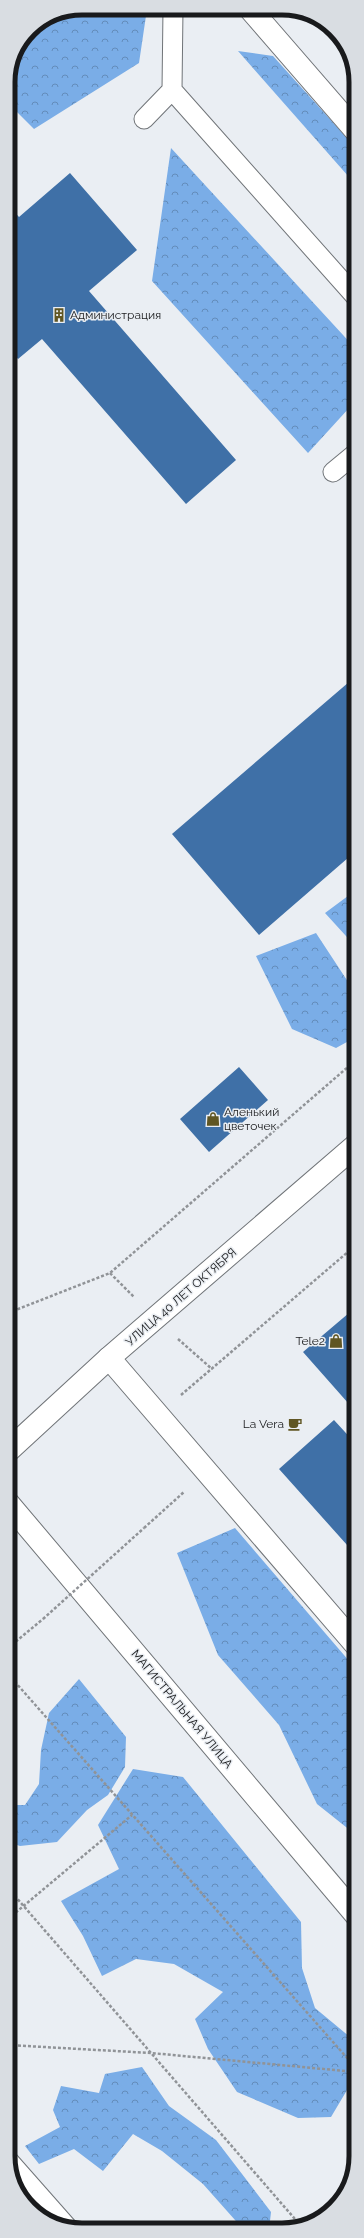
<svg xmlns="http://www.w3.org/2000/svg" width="364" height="2238" font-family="Raleway,sans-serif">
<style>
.forest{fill:url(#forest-crowns)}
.building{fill:#3f70a7}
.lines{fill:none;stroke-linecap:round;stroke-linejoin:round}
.service-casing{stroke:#707478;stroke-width:21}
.minor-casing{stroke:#707478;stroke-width:24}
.tertiary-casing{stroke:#707478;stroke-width:24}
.secondary-casing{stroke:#707478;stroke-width:24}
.path{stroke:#909397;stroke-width:2.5;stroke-dasharray:3 2;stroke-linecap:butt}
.service{stroke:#fff;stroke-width:19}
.minor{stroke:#fff;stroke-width:22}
.tertiary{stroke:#fff;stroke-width:22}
.secondary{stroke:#fff;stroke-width:22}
.path-bridge{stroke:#909397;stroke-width:2.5;stroke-dasharray:3 2;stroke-linecap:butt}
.labels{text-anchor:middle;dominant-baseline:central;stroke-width:3;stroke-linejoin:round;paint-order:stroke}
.poi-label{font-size:12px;fill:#191a1c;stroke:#eaeef3;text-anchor:start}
.street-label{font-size:12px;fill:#191a1c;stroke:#eaeef3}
.rim{fill:none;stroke:#191a1c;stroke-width:5}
</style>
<defs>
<pattern id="forest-crowns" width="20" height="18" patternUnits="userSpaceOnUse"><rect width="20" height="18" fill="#7aade7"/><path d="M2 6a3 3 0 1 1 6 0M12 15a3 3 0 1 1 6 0" fill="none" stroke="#638cba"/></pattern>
</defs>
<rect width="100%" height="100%" fill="#eaeef3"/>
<path class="forest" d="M82,8l65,1 -8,54 -105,66 -26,-26v-26l22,-48 24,-15z
M238,51l35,5 83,92v37z
M171,148l184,200 -5,59 -42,46 -156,-172z
M356,890v57l-31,-34z
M316,933l40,61v43l-20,11 -44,-19 -36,-73z
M235,1528l121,141v166l-39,-31 -38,-79 -61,-70 -41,-102z
M79,1679l47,58 -1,30 -17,28 -21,15 -30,32 -37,4 -12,-4v-37h17l14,-21 2,-34 8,-37z
M133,1769l50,8 118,145 1,46 13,40 41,34v33l-25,42 -33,1 -61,-26 -29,-43 -13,-30 28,-27 -49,-28 -38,-5 -34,17 -19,-40 -22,-35 58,-32 -21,-44z
M142,2067l27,39 47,34 55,72 -2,18 -26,-1 -40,-45 -41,-33 -29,-17 -30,37 -29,-22 -35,15 -14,-18 35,-19 -7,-17 8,-24 38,7 6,-19z"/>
<path class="building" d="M70,173l67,77 -48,41 147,169 -50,44 -144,-165 -24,20 -10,-12v-142l11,12z
M356,676v175l-97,84 -87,-101z
M239,1067l29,33 -59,52 -29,-33z
M356,1307v105l-53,-60z
M334,1420l22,24v111l-77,-86z"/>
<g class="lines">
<defs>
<path id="service" d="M173,9l-1,81 184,207
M144,119l28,-29
M333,472l23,-19
M8,2160l60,68"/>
<path id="minor" d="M251,10l105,121
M109,1358l247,287"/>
<path id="tertiary" d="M8,1451l101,-93 247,-213"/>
<path id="secondary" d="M8,1503l348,412"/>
</defs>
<use href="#service" class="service-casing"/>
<use href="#minor" class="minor-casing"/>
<use href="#tertiary" class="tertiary-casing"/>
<use href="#secondary" class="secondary-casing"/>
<path class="path" d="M110,1273l24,24
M8,1313l102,-40 246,-213
M178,1339l34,30
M181,1395l175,-150
M144,1528l40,-36
M8,1648l35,-29
M8,1674l348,394
M8,1888l293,338
M8,1919l124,-104
M8,2045l143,8 205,19"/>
<use href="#service" class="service"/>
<use href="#minor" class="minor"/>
<use href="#tertiary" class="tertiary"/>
<use href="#secondary" class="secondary"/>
<path class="path-bridge" d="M43,1619l101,-91"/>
</g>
<defs>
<symbol id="building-bare" viewBox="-9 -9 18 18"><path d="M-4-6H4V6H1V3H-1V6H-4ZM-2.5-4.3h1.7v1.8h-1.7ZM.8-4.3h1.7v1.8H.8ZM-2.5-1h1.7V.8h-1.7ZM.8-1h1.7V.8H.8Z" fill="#605623" stroke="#eaeef3" stroke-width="2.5" paint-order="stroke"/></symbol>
<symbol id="shop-bare" viewBox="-9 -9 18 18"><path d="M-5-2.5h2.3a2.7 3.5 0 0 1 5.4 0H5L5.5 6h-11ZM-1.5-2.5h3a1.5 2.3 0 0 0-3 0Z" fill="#605623" stroke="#eaeef3" stroke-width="2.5" paint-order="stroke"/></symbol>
<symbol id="cafe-bare" viewBox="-9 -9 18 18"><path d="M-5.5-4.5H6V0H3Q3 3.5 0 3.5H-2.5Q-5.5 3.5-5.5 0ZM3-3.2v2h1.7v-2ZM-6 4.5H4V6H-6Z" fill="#605623" stroke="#eaeef3" stroke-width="2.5" paint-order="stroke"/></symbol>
</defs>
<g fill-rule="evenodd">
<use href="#building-bare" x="49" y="305" width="20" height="20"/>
<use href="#shop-bare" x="203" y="1109" width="20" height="20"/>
<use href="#shop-bare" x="326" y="1331" width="20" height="20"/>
<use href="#cafe-bare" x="285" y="1414" width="20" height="20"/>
</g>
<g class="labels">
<g class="poi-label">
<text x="70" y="315">Администрация</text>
<text x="224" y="1112">Аленький<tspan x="224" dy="14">цветочек</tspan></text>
<text x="325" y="1341" text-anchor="end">Tele2</text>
<text x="284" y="1424" text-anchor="end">La Vera</text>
</g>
<g class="street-label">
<text transform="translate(181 1297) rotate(-41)">УЛИЦА 40 ЛЕТ ОКТЯБРЯ</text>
<text transform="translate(182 1709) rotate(50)">МАГИСТРАЛЬНАЯ УЛИЦА</text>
</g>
</g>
<path d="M0 0H364V2238H0ZM82 15H282A67 67 0 0 1 349 82V2156A67 67 0 0 1 282 2223H82A67 67 0 0 1 15 2156V82A67 67 0 0 1 82 15Z" fill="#d9dde2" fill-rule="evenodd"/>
<path class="rim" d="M82 15H282A67 67 0 0 1 349 82V2156A67 67 0 0 1 282 2223H82A67 67 0 0 1 15 2156V82A67 67 0 0 1 82 15Z"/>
</svg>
